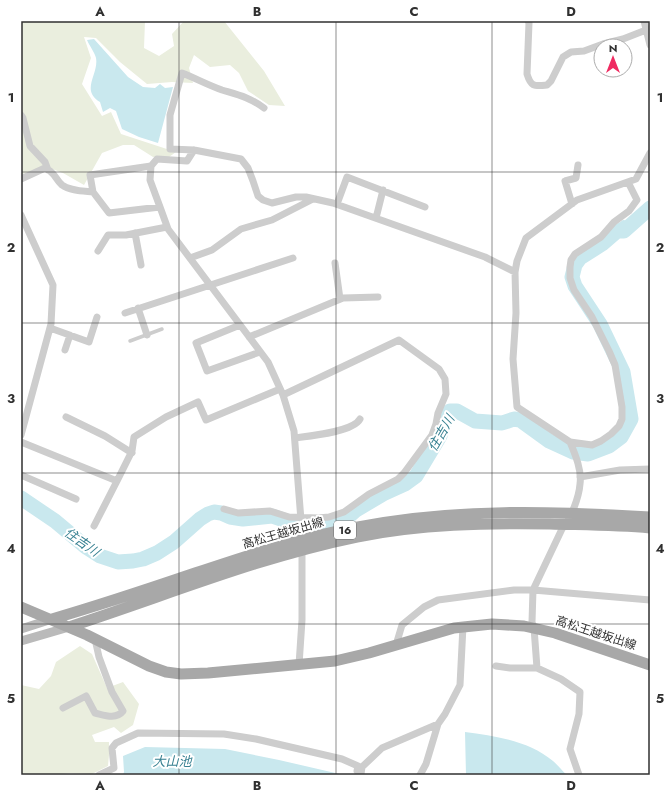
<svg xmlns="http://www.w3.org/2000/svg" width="671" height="796" font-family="Jost,'Noto Sans JP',sans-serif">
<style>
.green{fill:#eaeede}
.water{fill:#c9e8ee}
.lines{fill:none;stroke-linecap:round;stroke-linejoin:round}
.river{stroke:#c9e8ee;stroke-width:15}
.service{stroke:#cdcdcd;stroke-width:3.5}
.minor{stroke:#cdcdcd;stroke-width:7}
.secondary{stroke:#bababa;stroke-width:9}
.primary{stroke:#a8a8a8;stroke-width:11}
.grid{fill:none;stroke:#303030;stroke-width:1;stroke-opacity:0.55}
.labels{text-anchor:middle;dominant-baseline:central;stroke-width:4;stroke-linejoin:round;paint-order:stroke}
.shield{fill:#fff;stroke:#6e6e6e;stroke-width:1}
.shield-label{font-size:11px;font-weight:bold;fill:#303030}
.street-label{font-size:12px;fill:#303030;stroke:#fff}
.water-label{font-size:13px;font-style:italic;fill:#378091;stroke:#fff}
.neatline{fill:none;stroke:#303030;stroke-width:1.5}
.grid-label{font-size:13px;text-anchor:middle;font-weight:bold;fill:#303030}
</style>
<rect width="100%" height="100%" fill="#fff"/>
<path class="green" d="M21,21h124l-1,27 15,8 15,-10 -2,-12 12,-13h40l40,50 21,35 -16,-1 -21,-14 -9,-18 -9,-8 -20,2 -16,-12 -5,13 4,15 -21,-1 -25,2 -27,-22 -24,-24 -12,-1 7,21 -9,26 20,32 9,-4 10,22 55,18 -7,5h-16l-19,-12h-11l-21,8 -18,32 -21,-12 -19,-7 -23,9z
M80,646l12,8 15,34 16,-6 16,22 -6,21 -12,8 -7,-6 -22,8 3,7h14v13l-1,11 -16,8 -22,-1 -18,2h-31v-90l18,4 12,-13 5,-14z"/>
<path class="water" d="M94,39l34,38 15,10 12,1 5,-4 5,4 8,-1 -15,56 -19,-6 -17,-8 -6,-18 -6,-3 -7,4 -3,-10c-20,-12 -1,-28 -4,-44 -1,-5 -7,-13 -9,-18z
M650,204v9l-30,22 -6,-9 9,-6 6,1 -4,7z
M465,732c31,4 64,9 88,29 5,4 9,10 14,14h-101z
M145,747l80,2 54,11 65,15h-221l1,-3 -1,-16z"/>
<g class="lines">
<path class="river" d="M21,498l34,23 31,26 14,9 18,6 15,-1 10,-2 14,-6 17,-11 26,-23 8,-5 6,-2 7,1 9,4 13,2 29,-3 23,8 36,-2 16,-4 9,-8 27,-16 22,-10 11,-8 24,-40 7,-21 3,-4h7l18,10 27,2 12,-4 6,1 29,21 24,11 15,2 21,-8 12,-9 10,-18 -8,-47 -23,-48 -25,-38 -3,-9 3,-12 5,-7 22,-14 15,-13h7l26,-23"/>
<path class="service" d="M130,341l32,-12"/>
<path class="minor" d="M528,21l1,2 -2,51c4,13 7,12 20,11l4,-4 12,-24 8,-5 13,-1 19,-7 20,-5 23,-9
M644,21l6,24
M264,108c-15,-11 -25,-13 -42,-18 -14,-5 -27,-12 -40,-17l-12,42v34l24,1 47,9 7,9 5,13 5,15 5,4 9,3 24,-6h10l27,6 152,54 30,15
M21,115l2,3 7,28 15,16 3,8
M151,166l6,-7 30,2 7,-11
M21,179l24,-11c10,4 10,11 17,17 8,6 22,6 31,7l16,21 51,-6 8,22 100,133 15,33 11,36 8,102v87l-3,45
M628,182l9,18 -8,11 -15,11 -13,15 -26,17 -4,6 -1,7v11l4,12 18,27 17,34 6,14 7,42v12l-3,7 -8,8 -10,7 -9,4 -22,-3 -53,-35 -4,-48 3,-46 -1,-41 2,-11 9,-23 51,-38 59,-21 14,-26
M93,192l-3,-17 61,-9 -1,14 10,27
M337,204l10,-27 78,30
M572,204l-7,-23 11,-3 2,-13
M21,215l32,70 -2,39 -30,111
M376,218l7,-28
M135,233l6,32
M98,251l10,-16h18l41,-8
M190,258l22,-8 29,-21 31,-9 41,-21
M335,263l5,36
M138,308l9,27
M125,313l168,-55
M240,325l-44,18 11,28 53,-19
M50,328l39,14 8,-25
M249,337l94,-39 35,-1
M65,350l5,-15
M66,417l39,19 27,17
M295,438c15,-2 58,-6 65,-19
M21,442l96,39 15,-30 2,-14 32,-20 32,-15 8,18 74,-31
M570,442c5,12 12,28 10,42 -1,13 -9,35 -18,45l-29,61 -1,32 2,6 3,40 24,11 19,13 -1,22 -9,35 9,26
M21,475l55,24
M580,477l40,-7 30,-1
M224,509l14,4 32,-2 19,6 29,1 11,-1 15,-5 25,-18 29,-15 6,-6 28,-38 4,-11 2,-11 8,-19 -1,-15 -6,-10 -40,-29 -116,55
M94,526l23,-45
M396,645l6,-20 22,-18 14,-7 76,-10h19l117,10
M496,666l14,2h27
M63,708l23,-12 9,17c9,2 21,7 28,-2l-11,-19 -13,-35 -4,-18
M361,774l1,-7 20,-19 56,-24
M99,775l15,-7 -2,-20 4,-5 22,-10 86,1 32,5 86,20 16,7 -1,5 4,3
M420,775l6,-11 12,-40 7,-10 15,-29 3,-59"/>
<path class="secondary" d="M21,629l31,-10
M21,641l48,-14"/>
<path class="primary" d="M21,607l66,28 62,31 17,6 15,2 27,-1 127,-12 34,-8 85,-25 38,-4 32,2 31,7 95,32
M52,619c48,-14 96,-30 143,-46 54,-18 108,-36 163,-46 98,-19 194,-16 292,-10
M69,627c96,-31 190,-70 288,-90 64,-13 129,-14 193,-13 34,1 67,1 100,4"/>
</g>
<path class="grid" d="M179,21v754M336,21v754M492,21v754M21,172h629M21,323h629M21,473h629M21,624h629"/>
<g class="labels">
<rect class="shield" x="334" y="521" width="22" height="18" rx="3"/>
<g class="shield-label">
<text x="345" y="530">16</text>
</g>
<g class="street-label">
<text transform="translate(283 533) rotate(-16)">高松王越坂出線</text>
<text transform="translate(596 633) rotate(18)">高松王越坂出線</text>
</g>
<g class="water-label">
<text transform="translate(441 433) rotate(-60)">住吉川</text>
<text transform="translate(82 542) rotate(35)">住吉川</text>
<text x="172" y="761">大山池</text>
</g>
</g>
<rect width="671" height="796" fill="none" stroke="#ffffff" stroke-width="44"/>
<g transform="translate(613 58)"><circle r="19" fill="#ffffff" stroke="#acacac"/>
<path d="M0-3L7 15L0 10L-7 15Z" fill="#ef2b61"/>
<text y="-6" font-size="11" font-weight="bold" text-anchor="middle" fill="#303030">N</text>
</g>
<rect x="22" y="22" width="627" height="752" class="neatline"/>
<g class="grid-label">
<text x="100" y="16">A</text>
<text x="257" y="16">B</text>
<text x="414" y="16">C</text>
<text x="571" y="16">D</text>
<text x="11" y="102">1</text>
<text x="660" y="102">1</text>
<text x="11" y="252">2</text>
<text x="660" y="252">2</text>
<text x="11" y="403">3</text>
<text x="660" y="403">3</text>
<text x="11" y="553">4</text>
<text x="660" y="553">4</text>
<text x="11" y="703">5</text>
<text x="660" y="703">5</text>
<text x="100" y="790">A</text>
<text x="257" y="790">B</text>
<text x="414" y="790">C</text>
<text x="571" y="790">D</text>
</g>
</svg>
